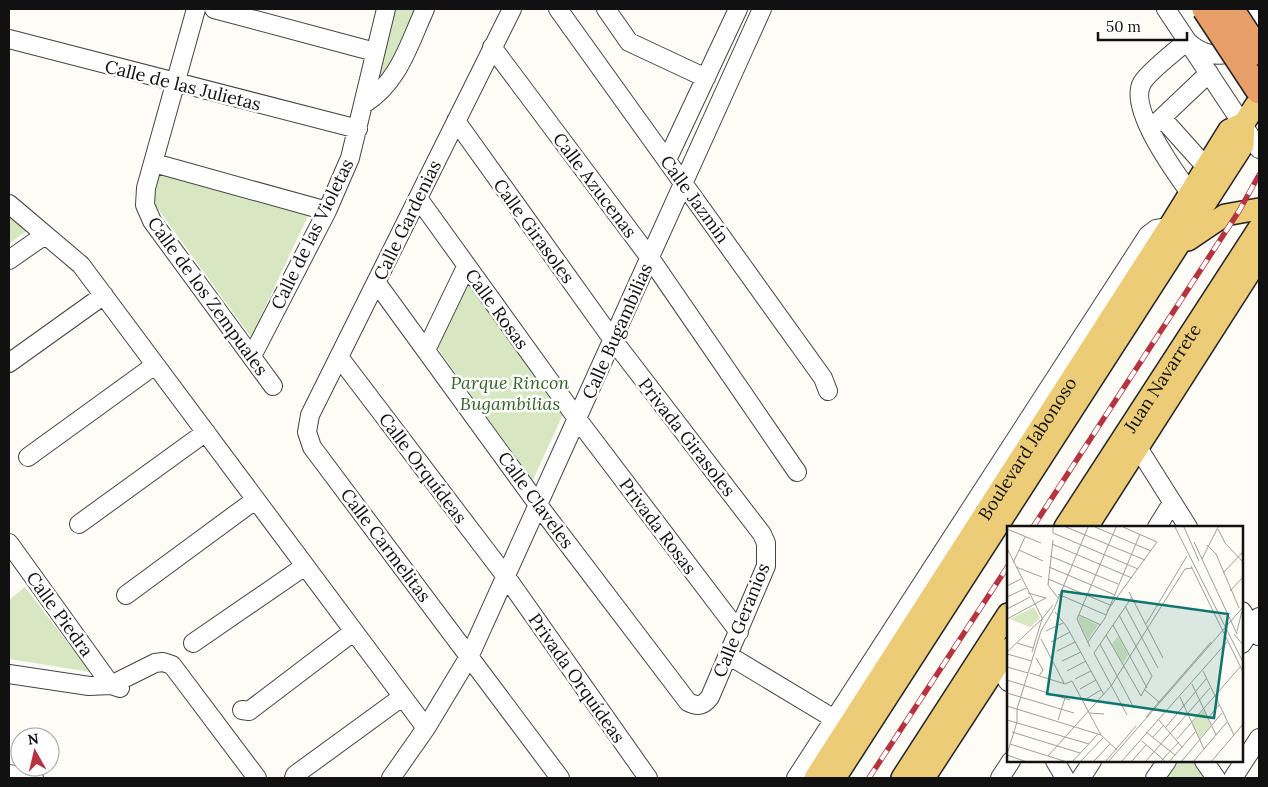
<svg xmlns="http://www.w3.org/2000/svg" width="1268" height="787" font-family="Lora,serif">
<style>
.green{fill:#d6e7c1}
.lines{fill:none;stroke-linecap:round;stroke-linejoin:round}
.minor-casing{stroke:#444;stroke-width:20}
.major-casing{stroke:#222;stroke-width:24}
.minor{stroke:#fff;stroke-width:18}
.major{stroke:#eccc77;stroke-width:21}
.rail-casing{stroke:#b6343f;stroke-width:5.5}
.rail{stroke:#fff;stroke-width:4;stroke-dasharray:11;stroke-linecap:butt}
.highway-bridge-casing{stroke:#222;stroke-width:28;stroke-linecap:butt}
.highway-bridge{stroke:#e79f6a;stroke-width:25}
.labels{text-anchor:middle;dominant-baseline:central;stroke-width:5;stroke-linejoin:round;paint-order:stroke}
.street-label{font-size:18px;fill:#111;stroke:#fff}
.park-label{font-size:18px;font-style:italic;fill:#356426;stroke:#fff}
.inset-road{fill:none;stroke:#9f9e9a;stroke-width:1}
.view{fill:#0f766e;fill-opacity:0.15;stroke:#0f766e;stroke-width:2.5}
.inset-edge{fill:none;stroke:#111;stroke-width:2.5}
</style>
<rect width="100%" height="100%" fill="#fefcf6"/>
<path class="green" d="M390,9h25l-28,64 -14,11z
M160,171l148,45 -57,121 -98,-135z
M9,211l20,18 -20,15z
M468,277l96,135 -32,70 -97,-138z
M25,587l65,85 -81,-13v-59z
M1171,761h28l12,17h-52z"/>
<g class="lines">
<defs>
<path id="minor" d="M196,9l-50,179 -1,17 7,16 121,165
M214,9l161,43
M512,9l-202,406 -3,17 5,15 248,331
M558,9l265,369 5,13
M606,9l23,33 77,36
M1166,9l93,140
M9,39l349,90
M492,47l158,211 147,214
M364,104c35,-22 45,-60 61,-95
M1162,118l44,49
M1150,129l59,-56
M667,160l71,-151
M154,163l173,48
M1190,193c-15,-21 -62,-85 -48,-110 6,-11 35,-33 45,-42 30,29 73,9 69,-32
M418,198l160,222 161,212
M9,204l72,61 345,463
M9,260l36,-25
M376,282l163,224 149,196c10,5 15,4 22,-5l56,-131v-23l-4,-9 -149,-194 -157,-219
M427,348l39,-81
M252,356l75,-145 23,-53 36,-149
M339,357l168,221 141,200
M9,363l95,-68
M1137,446l51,81
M28,457l127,-92
M79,524l127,-92
M1157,527l15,-24
M9,543l102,142
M126,595l129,-95
M1242,611l16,25
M193,643l112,-77
M1242,644l17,-27
M728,655l113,68
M998,665l10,17
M9,674l80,12 22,-1 9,3
M111,685l44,-22 8,-1 9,3 85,113
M242,710l7,1 104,-79
M1055,761l10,17
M1204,761l12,17
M9,774l25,4
M294,778l1,-3 107,-78
M391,778l35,-50 44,-73 292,-646
M796,778l352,-543 8,-6 13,-2
M1000,778l11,-17
M1081,778l11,-17
M1155,778l12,-17
M1233,778l26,-40"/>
<g id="major">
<path d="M1188,240l37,-25 34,-6"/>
<path id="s1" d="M1065,527l194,-299"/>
<path d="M1087,527l172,-269"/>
<path id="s2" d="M815,778l354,-551 60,-97 15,-7 15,-23"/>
<path d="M835,778l408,-633 1,-22"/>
<path d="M902,778l106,-164"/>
<path d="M924,778l84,-129"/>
</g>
</defs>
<use href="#minor" class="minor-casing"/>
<use href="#major" class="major-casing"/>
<use href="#minor" class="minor"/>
<use href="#major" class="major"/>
<defs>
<path id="rail" d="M1033,527l206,-316 20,-36
M869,778l139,-212"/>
</defs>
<use href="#rail" class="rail-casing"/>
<use href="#rail" class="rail"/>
<defs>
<path id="highway-bridge" d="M1205,9l54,82
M1231,9l28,43"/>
</defs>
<use href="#highway-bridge" class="highway-bridge-casing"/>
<use href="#highway-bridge" class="highway-bridge"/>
</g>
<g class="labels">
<g class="street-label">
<text transform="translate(183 85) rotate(14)">Calle de las Julietas</text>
<text transform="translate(595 185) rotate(53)">Calle Azucenas</text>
<text transform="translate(695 199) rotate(54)">Calle Jazmín</text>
<text transform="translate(407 220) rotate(-64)">Calle Gardenias</text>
<text transform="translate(534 231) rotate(54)">Calle Girasoles</text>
<text transform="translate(312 234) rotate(-64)">Calle de las Violetas</text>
<text transform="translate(208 296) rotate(54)">Calle de los Zempuales</text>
<text transform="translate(497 309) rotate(54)">Calle Rosas</text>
<text transform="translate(617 331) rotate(-66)">Calle Bugambilias</text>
<text stroke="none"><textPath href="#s1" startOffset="178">Juan Navarrete</textPath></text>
<text transform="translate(687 437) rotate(52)">Privada Girasoles</text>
<text stroke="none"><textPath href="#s2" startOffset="392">Boulevard Jabonoso</textPath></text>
<text transform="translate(423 468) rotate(53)">Calle Orquídeas</text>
<text transform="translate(536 500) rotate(54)">Calle Claveles</text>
<text transform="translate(658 526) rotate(53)">Privada Rosas</text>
<text transform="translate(386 545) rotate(53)">Calle Carmelitas</text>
<text transform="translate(60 614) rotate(54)">Calle Piedra</text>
<text transform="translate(741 620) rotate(-68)">Calle Geranios</text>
<text transform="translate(577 678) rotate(55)">Privada Orquídeas</text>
</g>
<g class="park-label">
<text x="510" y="382">Parque Rincon<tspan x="510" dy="21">Bugambilias</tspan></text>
</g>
</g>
<g transform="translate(1007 526)">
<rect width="236" height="236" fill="#fefcf6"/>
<path d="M27,81l6,11 -10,9 -20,-8zM72,90l19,9 -10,15 -10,-20zM111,110l10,19 -5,9 -11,-20zM197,184l7,16 -12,13 -7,-16z" fill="#d6e7c1"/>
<path class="inset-road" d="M46,1v6l85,36M59,1l79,33M88,1l56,24M168,1l69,137M177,1l15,34M0,3l34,14M211,3l7,14 19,20M46,14l-5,45 10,13M187,16l43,92M45,18l80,34M200,19l9,9 23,54M0,22l36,72M12,24l24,11M43,30l68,28M195,33l16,-32M6,37l12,-26M184,40l53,108M9,41l26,10M42,41l66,28M216,47l21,-22M41,53l62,26M0,60l14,-7M223,65l14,-15M122,66l34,66M51,68l48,21M0,71l19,-9M118,80l33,62M0,83l23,-12M100,85l50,-69 -34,-15M48,86l12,15 37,68M72,89l22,10M0,93l39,-21 -18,-5M139,98l41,-68M106,99l34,63M39,105l17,-8M230,105l5,-20M227,108l10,12M99,109l35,61 11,-20 -33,-61M34,113l23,44M44,116l19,-10M81,116l17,-24 35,-84M10,117l16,5M93,118l34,64M83,121l-13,-28 39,-92M50,125l18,-9M0,126l35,-33M25,126l10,-33 11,-14M0,128l25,7M29,132l7,12 -4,6M55,135l19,-9M0,141l21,6M60,145l19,-10M196,145l31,64M23,147l35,11 7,-3M68,153l16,-8M0,154l63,20M65,155l29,54 16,15M185,158l24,51M73,163l16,-9M138,164l14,12M0,167l67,20M173,171l24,52M79,173l15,-9M0,180l94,29M82,187l15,1M120,189l-33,-62 38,-56M139,191l65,-75M201,192l11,-13M151,193l24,28M0,194l82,24M51,194l7,-22M159,201l40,-48M5,206l68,21M139,206l29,23M146,211l11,-12M170,213l63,-72M135,215l24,21M3,218l57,18M0,228l10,-32v-13l24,-78 13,-22 34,-82M0,229l20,7M41,230l63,-70 74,-117 7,-1M65,236l26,-28M73,236l23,-24M86,236l17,-18M98,236l31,-36M101,236l136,-156M114,236l106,-120M124,236l15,-17M138,236l65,-74M153,236l19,-20M162,236l26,-30M174,236l41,-49M186,236l34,-40M204,236l33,-39"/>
<path class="view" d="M55,65l166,23 -14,104 -167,-24z"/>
<rect width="236" height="236" class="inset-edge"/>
</g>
<rect width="1268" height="787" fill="none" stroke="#111111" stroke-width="20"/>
<g transform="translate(35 752) rotate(352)"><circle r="24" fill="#ffffff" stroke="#a0a0a0"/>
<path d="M0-4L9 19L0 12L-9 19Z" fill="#b6343f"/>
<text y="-8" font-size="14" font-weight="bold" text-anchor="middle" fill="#111111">N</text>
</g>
<path d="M1098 32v8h89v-8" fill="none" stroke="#111111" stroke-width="2.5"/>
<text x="1106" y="32" font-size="15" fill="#111111" stroke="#ffffff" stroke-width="4" paint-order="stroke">50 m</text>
</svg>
